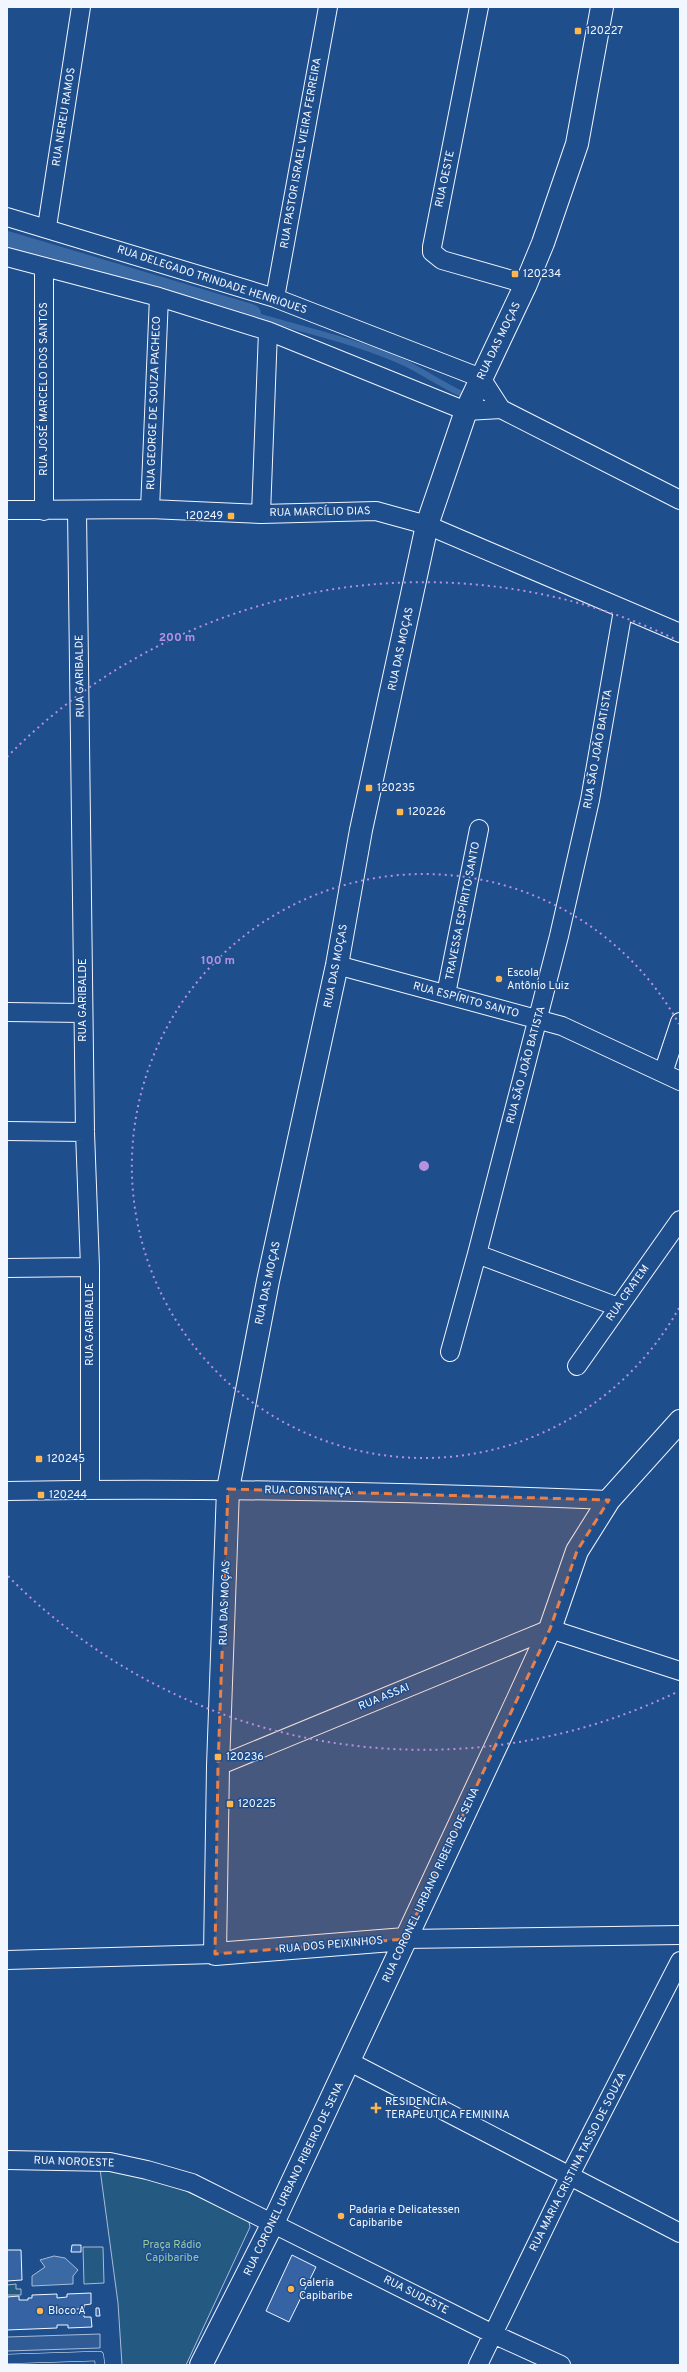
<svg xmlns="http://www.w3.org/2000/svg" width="687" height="2372" font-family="Overpass,sans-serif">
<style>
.green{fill:#245a82;stroke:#a8bbd7}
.parking{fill:#305b95;stroke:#a8bbd7}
.water{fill:#3b69a3;stroke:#a8bbd7}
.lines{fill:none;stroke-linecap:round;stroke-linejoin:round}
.stream{stroke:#3b69a3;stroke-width:6}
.canal{stroke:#3b69a3;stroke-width:20}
.building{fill:#3563a3;stroke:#f2f6ff}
.service-casing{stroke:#f2f6ff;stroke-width:10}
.minor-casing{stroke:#f2f6ff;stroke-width:20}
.tertiary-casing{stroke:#f2f6ff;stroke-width:24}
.service{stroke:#1f4e8c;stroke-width:9}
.minor{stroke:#1f4e8c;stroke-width:18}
.tertiary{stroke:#1f4e8c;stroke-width:22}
.marked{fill:#ea8049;fill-opacity:0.2;stroke:#ea8049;stroke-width:3;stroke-dasharray:8 5;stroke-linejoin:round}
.ring{fill:none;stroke:#b691df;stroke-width:2;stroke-dasharray:2 4}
.poi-dot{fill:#ffb74d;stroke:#1f4e8c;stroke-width:1.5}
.labels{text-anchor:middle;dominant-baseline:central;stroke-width:3;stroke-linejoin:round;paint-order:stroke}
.poi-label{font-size:11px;fill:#f2f6ff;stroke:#1f4e8c;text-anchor:start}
.street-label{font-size:11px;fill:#f2f6ff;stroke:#1f4e8c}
.park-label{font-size:11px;fill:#97c8a6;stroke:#1f4e8c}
.centre{fill:#b691df;stroke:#1f4e8c;stroke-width:2}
.ring-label{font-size:12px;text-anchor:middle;font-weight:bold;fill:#b691df;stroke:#1f4e8c;stroke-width:3;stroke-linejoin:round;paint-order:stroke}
</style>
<rect width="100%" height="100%" fill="#1f4e8c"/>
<path class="green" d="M100,2169l68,14 62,28 19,11 1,5 -64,138h-64l-4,-62z
M83,2247h20l1,36 -20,1z
M16,2284v5h5v6h-14v-10z"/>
<path class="parking" d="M100,2334v14l-93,3v-14z"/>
<path class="water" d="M54,2256l11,2 13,12 -5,6v8l-41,2v-10l13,-9 -5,-7z"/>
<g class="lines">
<path class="stream" d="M251,314c51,16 107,27 156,50 20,10 38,23 59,32"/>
<path class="canal" d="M7,241l244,73"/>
</g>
<path class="building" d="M72,2245h9v7h-10z
M7,2250h14l1,30 -15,1z
M292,2255l24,12 -27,55 -23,-11z
M91,2293v11l-7,1v4h-11v4h11v4h7l1,10 -24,1v-3h-11v3l-50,2v-33l12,-1v4h9v-2h4v-3l25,-1v4l10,-1v-3z
M96,2308h3l1,8h-4z"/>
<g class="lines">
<defs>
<path id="service" d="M7,2359l92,-3 1,9"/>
<path id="minor" d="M479,7l-47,240v5l10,8 84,24
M7,217l268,81 206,80 20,31 179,91
M47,227l34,-220
M7,257l152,40 109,34 198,80 35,-2
M275,298l53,-291
M150,509l9,-212
M7,510l143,-1 111,5 115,-3 51,14 253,108
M77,510l8,622 5,135v222
M44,511v-244
M261,514l7,-183
M337,965l225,61 118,55
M446,994l33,-165
M7,1012l76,1
M663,1073l17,-51
M7,1131l78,1
M477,1254l141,53
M7,1268l83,-1
M450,1352l27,-98 82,-318 31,-136 33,-190
M577,1366l103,-146
M7,1491c201,-4 401,1 602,9
M218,1766l332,-137 130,42
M405,1939l275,-4
M7,1960l208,-6
M350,2062l330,171
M7,2160l103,2 37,8 45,13 301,151 68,31
M478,2365l92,-190 110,-214"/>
<path id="tertiary" d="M405,1939l-190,15 3,-188 10,-277 40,-208 69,-316 24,-135 66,-305 39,-114 60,-127 17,-41 34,-99 25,-137
M201,2365l72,-142 245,-524 32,-70 27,-78 32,-51 71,-79"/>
</defs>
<use href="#service" class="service-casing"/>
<use href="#minor" class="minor-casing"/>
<use href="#tertiary" class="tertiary-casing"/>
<use href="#service" class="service"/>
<use href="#minor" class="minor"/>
<use href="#tertiary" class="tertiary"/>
</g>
<path class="marked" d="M228,1489l381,11 -32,51 -27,78 -145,310 -190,15 3,-188z"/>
<g class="ring">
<path d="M679 1308A292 292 0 1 1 679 1024"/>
<path d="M675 1693A584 584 0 0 1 7 1575M7 757A584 584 0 0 1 675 639"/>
</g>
<g class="poi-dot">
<rect x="574" y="27" width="8" height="8" rx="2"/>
<rect x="511" y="270" width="8" height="8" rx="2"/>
<rect x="227" y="512" width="8" height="8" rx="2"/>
<rect x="365" y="784" width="8" height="8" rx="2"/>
<rect x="396" y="808" width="8" height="8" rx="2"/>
<circle cx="499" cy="979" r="4"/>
<rect x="35" y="1455" width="8" height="8" rx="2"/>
<rect x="37" y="1491" width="8" height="8" rx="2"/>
<rect x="214" y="1753" width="8" height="8" rx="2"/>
<rect x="226" y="1800" width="8" height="8" rx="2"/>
<path d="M374 2102h4v4h4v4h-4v4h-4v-4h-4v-4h4z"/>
<circle cx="341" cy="2216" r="4"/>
<circle cx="291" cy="2289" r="4"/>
<circle cx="40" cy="2311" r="4"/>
</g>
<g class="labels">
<g class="poi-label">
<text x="586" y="31">120227</text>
<text x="523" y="274">120234</text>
<text x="223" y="516" text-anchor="end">120249</text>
<text x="377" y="788">120235</text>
<text x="408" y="812">120226</text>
<text x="507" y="973">Escola<tspan x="507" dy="13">Antônio Luiz</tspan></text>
<text x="47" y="1459">120245</text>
<text x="49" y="1495">120244</text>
<text x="226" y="1757">120236</text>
<text x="238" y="1804">120225</text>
<text x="385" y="2102">RESIDENCIA<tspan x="385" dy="13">TERAPEUTICA FEMININA</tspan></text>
<text x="349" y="2210">Padaria e Delicatessen<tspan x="349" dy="13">Capibaribe</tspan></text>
<text x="299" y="2283">Galeria<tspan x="299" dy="13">Capibaribe</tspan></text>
<text x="48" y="2311">Bloco A</text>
</g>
<g class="street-label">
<text transform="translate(64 117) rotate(-81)">RUA NEREU RAMOS</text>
<text transform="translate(301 153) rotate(-80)">RUA PASTOR ISRAEL VIEIRA FERREIRA</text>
<text transform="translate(445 179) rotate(-78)">RUA OESTE</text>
<text transform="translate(212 280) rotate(18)">RUA DELEGADO TRINDADE HENRIQUES</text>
<text transform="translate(499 341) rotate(-64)">RUA DAS MOÇAS</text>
<text transform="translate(44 389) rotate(-90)">RUA JOSÉ MARCELO DOS SANTOS</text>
<text transform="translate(154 403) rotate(-88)">RUA GEORGE DE SOUZA PACHECO</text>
<text transform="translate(320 512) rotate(-1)">RUA MARCÍLIO DIAS</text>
<text transform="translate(401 649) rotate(-78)">RUA DAS MOÇAS</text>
<text transform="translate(80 676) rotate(-91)">RUA GARIBALDE</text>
<text transform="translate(598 749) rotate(-80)">RUA SÃO JOÃO BATISTA</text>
<text transform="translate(463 911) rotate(-79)">TRAVESSA ESPÍRITO SANTO</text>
<text transform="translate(336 966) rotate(-79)">RUA DAS MOÇAS</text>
<text transform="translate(83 1000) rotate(-90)">RUA GARIBALDE</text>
<text transform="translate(466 1000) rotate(15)">RUA ESPÍRITO SANTO</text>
<text transform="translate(526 1065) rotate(-75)">RUA SÃO JOÃO BATISTA</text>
<text transform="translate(268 1283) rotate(-78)">RUA DAS MOÇAS</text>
<text transform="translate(628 1293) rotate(-55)">RUA CRATEM</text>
<text transform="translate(90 1324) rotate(-90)">RUA GARIBALDE</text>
<text transform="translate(308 1491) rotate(1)">RUA CONSTANÇA</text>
<text transform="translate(225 1603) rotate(-88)">RUA DAS MOÇAS</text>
<text transform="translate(384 1697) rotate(-22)">RUA ASSAI</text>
<text transform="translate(431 1885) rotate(-65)">RUA CORONEL URBANO RIBEIRO DE SENA</text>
<text transform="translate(331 1945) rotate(-5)">RUA DOS PEIXINHOS</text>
<text transform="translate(74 2162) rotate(2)">RUA NOROESTE</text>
<text transform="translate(578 2162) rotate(-63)">RUA MARIA CRISTINA TASSO DE SOUZA</text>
<text transform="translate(294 2179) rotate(-64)">RUA CORONEL URBANO RIBEIRO DE SENA</text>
<text transform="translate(416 2295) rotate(27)">RUA SUDESTE</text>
</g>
<g class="park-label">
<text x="172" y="2245">Praça Rádio<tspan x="172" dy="13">Capibaribe</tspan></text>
</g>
</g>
<circle cx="424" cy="1166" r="6" class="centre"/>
<g class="ring-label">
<text x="177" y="641">200 m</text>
<text x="218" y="964">100 m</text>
</g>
<rect width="687" height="2372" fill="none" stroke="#f2f6ff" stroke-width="16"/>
</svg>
